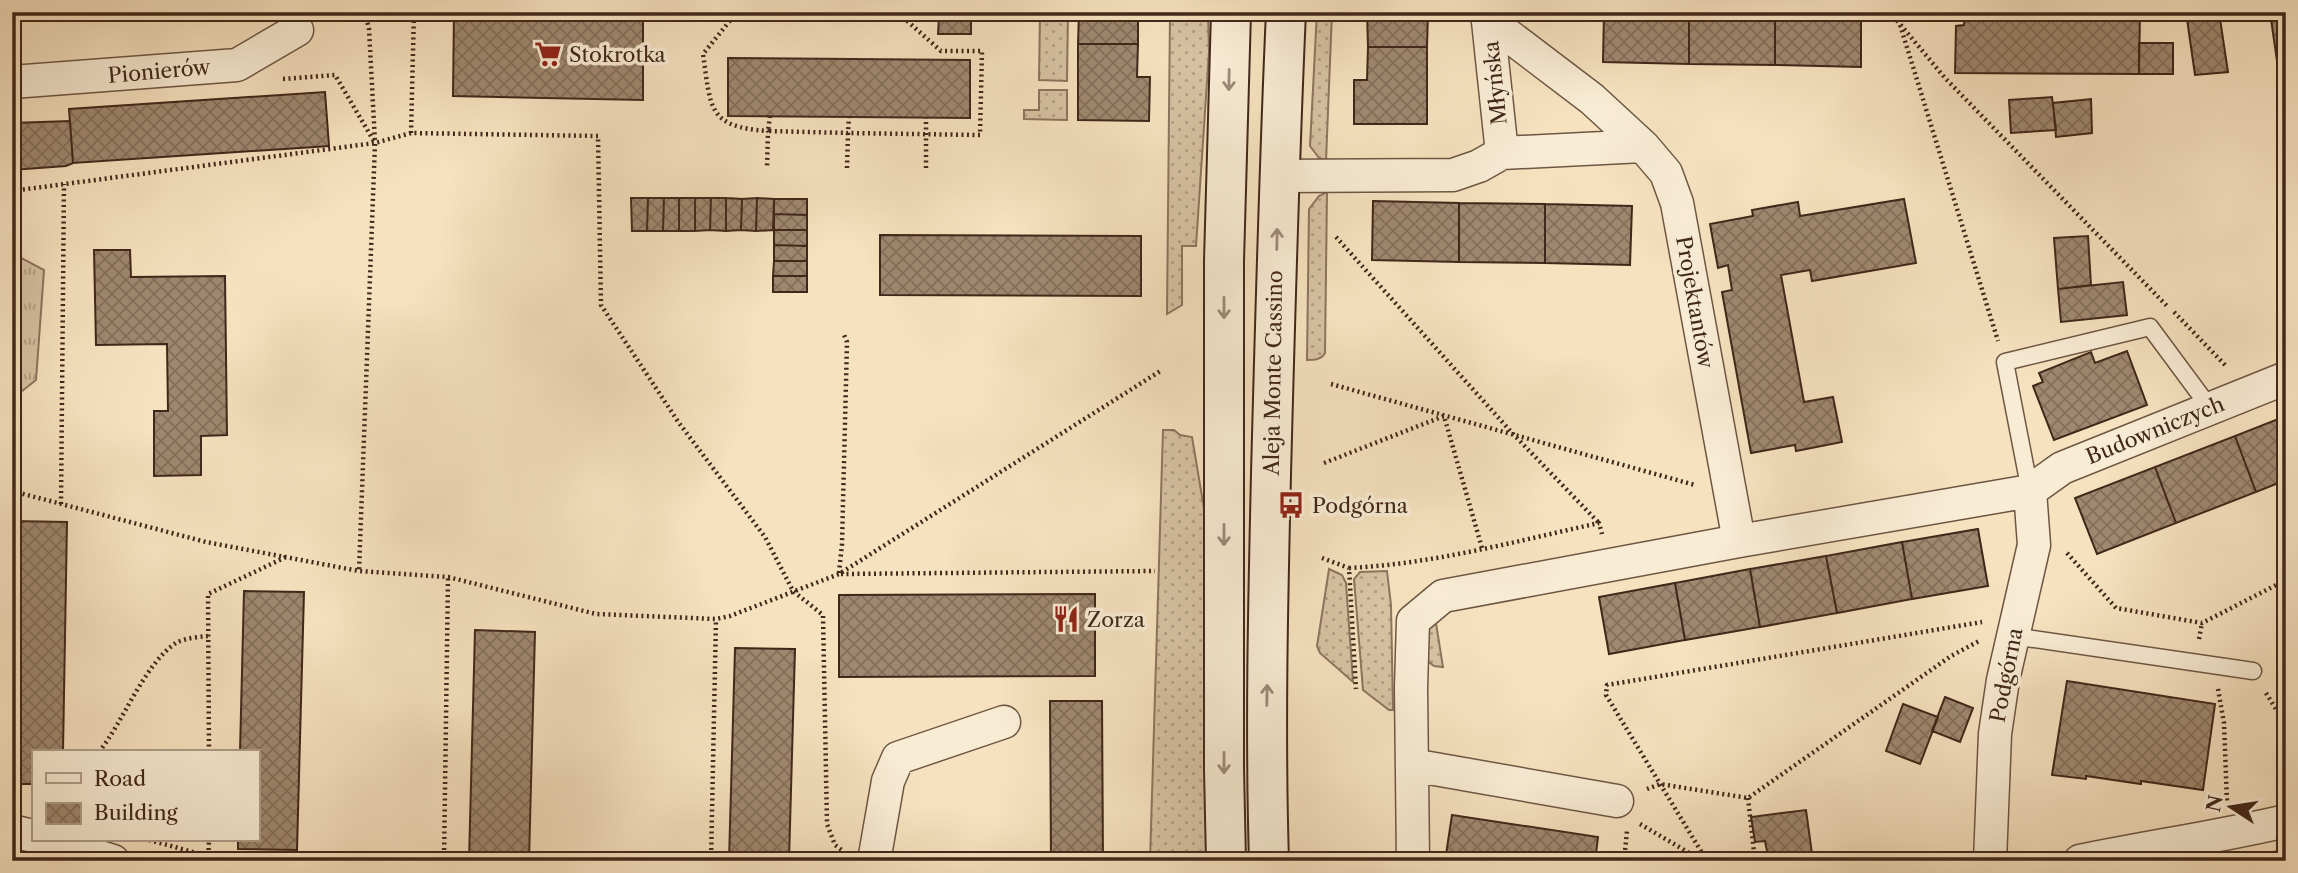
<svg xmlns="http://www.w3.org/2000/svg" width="2298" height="873" font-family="'Libre Caslon Text',serif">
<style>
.grass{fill:url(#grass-dots);stroke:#8c745e;stroke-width:2}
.park{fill:url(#park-tufts);stroke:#8c745e;stroke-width:2}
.building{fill:url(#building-cross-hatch);stroke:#41271a;stroke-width:2}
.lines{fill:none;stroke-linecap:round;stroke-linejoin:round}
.lane-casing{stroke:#6e5643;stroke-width:19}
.street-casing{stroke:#6e5643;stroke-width:35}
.secondary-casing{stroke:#41271a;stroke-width:42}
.path{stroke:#41271a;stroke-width:4.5;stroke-dasharray:2 3.5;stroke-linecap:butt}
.lane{stroke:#f9ecd5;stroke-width:16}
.street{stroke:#f9ecd5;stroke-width:32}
.secondary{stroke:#f9ecd5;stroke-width:38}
.oneway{stroke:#9d8a78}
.labels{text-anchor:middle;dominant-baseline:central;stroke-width:7;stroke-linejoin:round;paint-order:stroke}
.poi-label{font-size:21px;fill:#41271a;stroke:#f9ecd5;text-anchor:start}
.street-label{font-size:21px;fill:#41271a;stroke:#f9ecd5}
</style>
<defs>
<pattern id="grass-dots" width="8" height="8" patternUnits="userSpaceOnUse" patternTransform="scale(1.75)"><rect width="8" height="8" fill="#d7c2a3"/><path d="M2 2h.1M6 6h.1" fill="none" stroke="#b09e84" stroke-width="1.8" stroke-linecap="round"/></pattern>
<pattern id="park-tufts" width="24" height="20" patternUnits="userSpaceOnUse" patternTransform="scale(1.75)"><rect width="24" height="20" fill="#d7c2a3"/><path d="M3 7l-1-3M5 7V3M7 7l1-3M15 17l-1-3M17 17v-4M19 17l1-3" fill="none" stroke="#b09e84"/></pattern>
<pattern id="building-cross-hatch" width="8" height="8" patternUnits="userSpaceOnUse" patternTransform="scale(1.75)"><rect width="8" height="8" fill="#9f8870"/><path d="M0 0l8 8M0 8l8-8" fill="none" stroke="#836f5b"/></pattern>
</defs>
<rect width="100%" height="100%" fill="#f6e2bf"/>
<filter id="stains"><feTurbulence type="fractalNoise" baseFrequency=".00286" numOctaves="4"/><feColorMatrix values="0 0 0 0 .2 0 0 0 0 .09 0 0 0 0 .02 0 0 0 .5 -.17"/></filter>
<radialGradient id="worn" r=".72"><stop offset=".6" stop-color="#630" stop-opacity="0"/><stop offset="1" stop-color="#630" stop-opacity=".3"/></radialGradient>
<path class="grass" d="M1040,12h28l-1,69 -28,-1z
M1170,12h38l1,40 -13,194h-14v59l-15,9z
M1317,12h15l-6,149 -7,-3 -9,-12z
M1039,90h28v30l-43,-1v-9h15z
M1327,192l-2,161c-4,7 -11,7 -18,7l2,-151 10,-13z
M1163,430h11l6,5 12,2 15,89 -1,335h-56z
M1329,569l13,6 4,8 7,99 -33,-29 -3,-7z
M1387,571l4,34 2,105h-4l-26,-20 -9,-111 6,-7z
M1427,617h8l8,50 -9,-1 -9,-7z"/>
<path class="park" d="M12,253l32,17 -8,110 -24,19z
M2286,849v12h-53z"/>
<path class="building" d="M454,12h189v88l-190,-4z
M939,12h32v6l-32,-1z
M1079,12h59v32h-60z
M1367,12h61l-1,35h-59z
M1604,12h85v52l-86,-2z
M1689,12h86v53l-86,-1z
M1775,12h86v55l-86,-2z
M1965,12h175l-1,62 -184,-1 1,-47 8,-1z
M2186,12h33l9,60 -33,3z
M2270,12h16v55l-8,1z
M939,17l32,1v16h-33z
M2139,43h34v31h-34z
M1078,44h60l-1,33h13l-1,44 -71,-1z
M1368,47h59v77h-73v-44h13z
M728,58l242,2v58l-242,-2z
M325,92l4,54 -256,17 -4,-54z
M2052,97l4,33 -45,3 -2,-33z
M2091,99l1,34 -36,4 -3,-34z
M70,121l3,42 -7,3 -54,4v-47z
M631,198h17l-1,33h-15z
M648,198h16l-1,33h-16z
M664,198h15v33h-16z
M679,198h16v33h-16z
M695,198h16l-1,32 -15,1z
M711,198h15v33l-16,-1z
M726,198l16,1 -1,31 -15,1z
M757,198l-1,33 -15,-1 1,-31z
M757,198l17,1 -1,31 -17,1z
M774,199h33v16l-33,-1z
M1904,199l12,64 -104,18 -2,-11 -29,5 23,127 29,-5 9,45 -46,9 -1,-6 -44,8 -29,-161 10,-2 -4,-25 -10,3 -8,-44 43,-8 -1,-6 46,-8 2,14z
M1373,201l86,2v59l-87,-2z
M1459,203l86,1v59l-86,-1z
M1545,204l87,2 -2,59 -85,-2z
M774,214l33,1v15h-33z
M774,230h33v16l-33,-1z
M880,235l261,1v60l-261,-1z
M2088,236l3,49 -33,4 -4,-51z
M774,245l33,1v15h-33z
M94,250h36l1,27 94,-1 2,159 -26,1v39l-47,1v-65h14l-1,-67 -71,1z
M774,261h33v15h-34z
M773,276h34v16h-34z
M2123,282l4,33 -66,7 -3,-33z
M2127,351l20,54 -93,35 -21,-54 10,-4 -4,-9 52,-21 4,11z
M2286,416v64l-30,12 -21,-56z
M2235,436l21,56 -80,31 -21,-56z
M2155,467l21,56 -79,31 -22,-56z
M12,521l55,1 -4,230h-30v32h-21z
M1978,529l10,57 -76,13 -10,-57z
M1902,542l10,57 -75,14 -11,-57z
M1826,556l11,57 -77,14 -10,-58z
M1750,569l10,58 -75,13 -10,-57z
M1675,583l10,57 -76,14 -10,-57z
M244,591l60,1 -7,258 -59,-1v-9h19v-88h-17z
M1095,594v82l-256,1v-82z
M475,630l60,2 -6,229h-60z
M735,648l60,1 -6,212h-60z
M2067,681l148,23 -12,86 -62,-9v3l-55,-8v3l-34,-4z
M1945,697l28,11 -13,34 -28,-11z
M1050,701h52l1,160h-52z
M1903,704l35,13 -18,47 -34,-13z
M1806,810l7,51h-44l-4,-20 -10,1 -4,-25z
M1452,815l146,22 -3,24h-150z"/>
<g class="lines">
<defs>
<path id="lane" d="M2030,491l-25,-129 145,-35 60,81
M2013,636l240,35"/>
<path id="street" d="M1487,12l15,141
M1488,20l104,79 51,47
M12,82l225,-17 60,-35
M1278,176l175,-1 26,-9 23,-13 141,-7 23,27 11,30 62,338 291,-50 32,-23 224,-90
M1412,765l205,36
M12,831l21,5
M45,840l68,21
M874,861l14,-80 10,-23 106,-36
M1413,861l-2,-173 2,-67 30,-25 296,-55
M1990,861l5,-127 8,-54 31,-135 -4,-54
M2080,861c68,-14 137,-24 206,-40"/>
<path id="secondary" d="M1226,861l-2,-92v-508l7,-249
M1269,861c-4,-129 -1,-258 2,-387 4,-154 8,-308 15,-462"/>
</defs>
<use href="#lane" class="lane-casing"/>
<use href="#street" class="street-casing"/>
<use href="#secondary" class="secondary-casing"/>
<path class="path" d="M365,12l4,17 6,113
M737,12l-34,42c8,54 4,73 65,77l-1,36
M1890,12l55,66 222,228
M1900,25l98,316
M283,79l52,-4 40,68 -16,428
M770,116l-2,15 80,2 1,-16
M411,133l3,-121
M847,168l1,-35 132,2 2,-84h-41l-44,-39
M926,168v-50
M12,191l363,-48 36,-10 187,3 3,169 78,118 86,114 28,54 30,24 4,209 8,21 8,6
M1336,237l178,198 85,88
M2174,312l52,54
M1331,384l364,101
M1324,463l120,-47 38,132
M12,491l194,51 153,29 89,6 148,37 120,5 14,-3 109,-42 323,-204
M61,504l3,-320
M2067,553l49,55 86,15 84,-43
M1322,558l27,10 7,121
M1349,568c84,-4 168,-27 250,-45l3,11
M839,573l3,-29 5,-202 -4,-10
M841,574l314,-3
M2199,639l3,-16
M2218,689l6,34 3,79
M2266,693l20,32
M99,752c24,-30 46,-89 77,-109 9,-5 22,-6 32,-7
M209,752l-1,-158 78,-37
M1647,789l13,-5 88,14 203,-142 28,-15
M1748,798l7,63
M1640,824l63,37
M149,840l77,21
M208,861l1,-21
M444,861l4,-284
M711,861l5,-242
M1624,861l3,-30
M1707,861l-101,-166 1,-10 375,-63"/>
<use href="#lane" class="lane"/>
<use href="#street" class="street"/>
<use href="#secondary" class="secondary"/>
</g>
<defs><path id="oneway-shaft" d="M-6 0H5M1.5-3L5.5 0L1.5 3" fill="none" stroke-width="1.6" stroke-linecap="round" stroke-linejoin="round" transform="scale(1.75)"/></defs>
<g class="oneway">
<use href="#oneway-shaft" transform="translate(1229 80) rotate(91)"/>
<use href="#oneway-shaft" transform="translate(1277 239) rotate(-89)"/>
<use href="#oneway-shaft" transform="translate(1224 308) rotate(90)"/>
<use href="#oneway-shaft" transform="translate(1224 535) rotate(90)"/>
<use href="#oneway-shaft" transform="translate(1267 695) rotate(-89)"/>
<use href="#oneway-shaft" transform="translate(1224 763) rotate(90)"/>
</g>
<defs>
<symbol id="supermarket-bare" viewBox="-9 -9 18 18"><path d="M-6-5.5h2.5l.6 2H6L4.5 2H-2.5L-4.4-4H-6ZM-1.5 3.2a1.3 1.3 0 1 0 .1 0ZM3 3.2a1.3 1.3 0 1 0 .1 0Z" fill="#8f2418" stroke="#f9ecd5" stroke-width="2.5" paint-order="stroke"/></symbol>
<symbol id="bus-bare" viewBox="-9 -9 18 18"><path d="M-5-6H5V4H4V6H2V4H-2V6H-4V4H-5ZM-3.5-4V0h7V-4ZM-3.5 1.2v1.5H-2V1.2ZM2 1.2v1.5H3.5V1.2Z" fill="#8f2418" stroke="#f9ecd5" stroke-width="2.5" paint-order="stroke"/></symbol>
<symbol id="restaurant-bare" viewBox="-9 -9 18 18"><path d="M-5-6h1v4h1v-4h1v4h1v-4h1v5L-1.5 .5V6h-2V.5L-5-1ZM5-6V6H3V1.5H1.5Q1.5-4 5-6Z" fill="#8f2418" stroke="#f9ecd5" stroke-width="2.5" paint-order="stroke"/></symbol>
</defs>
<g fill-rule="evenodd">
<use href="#supermarket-bare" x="529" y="35" width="38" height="38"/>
<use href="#bus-bare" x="1272" y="486" width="38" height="38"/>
<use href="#restaurant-bare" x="1047" y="600" width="38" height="38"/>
</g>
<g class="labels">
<g class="poi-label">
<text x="569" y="54">Stokrotka</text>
<text x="1312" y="505">Podgórna</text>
<text x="1087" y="619">Zorza</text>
</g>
<g class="street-label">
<text transform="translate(159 71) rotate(-5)">Pionierów</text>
<text transform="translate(1495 83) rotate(-96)">Młyńska</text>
<text transform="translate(1695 302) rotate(80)">Projektantów</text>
<text transform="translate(1273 373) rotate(-89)">Aleja Monte Cassino</text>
<text transform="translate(2155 430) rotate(-22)">Budowniczych</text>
<text transform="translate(2006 675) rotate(-79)">Podgórna</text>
</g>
</g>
<rect width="2298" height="873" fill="none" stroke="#f6e2bf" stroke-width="42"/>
<rect x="14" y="14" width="2270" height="845" fill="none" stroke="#41271a" stroke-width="3.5"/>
<rect x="21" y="21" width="2256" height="831" fill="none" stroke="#41271a" stroke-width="2"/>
<rect x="32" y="750" width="228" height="91" fill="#f9ecd5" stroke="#af9d8a" stroke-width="2"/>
<rect x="46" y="773" width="35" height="10" fill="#f9ecd5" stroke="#af9d8a" stroke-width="2"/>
<text x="94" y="786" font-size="21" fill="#41271a">Road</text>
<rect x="46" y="803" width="35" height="21" fill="url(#building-cross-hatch)" stroke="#af9d8a" stroke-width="2"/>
<text x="94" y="820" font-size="21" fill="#41271a">Building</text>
<g transform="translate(2231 807) rotate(282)" stroke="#f9ecd5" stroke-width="5" paint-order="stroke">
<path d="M0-5L12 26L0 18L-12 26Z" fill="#41271a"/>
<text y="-10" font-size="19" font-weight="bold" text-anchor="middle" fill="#41271a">N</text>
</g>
<rect width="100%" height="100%" filter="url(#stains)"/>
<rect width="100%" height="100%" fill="url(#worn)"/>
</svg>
